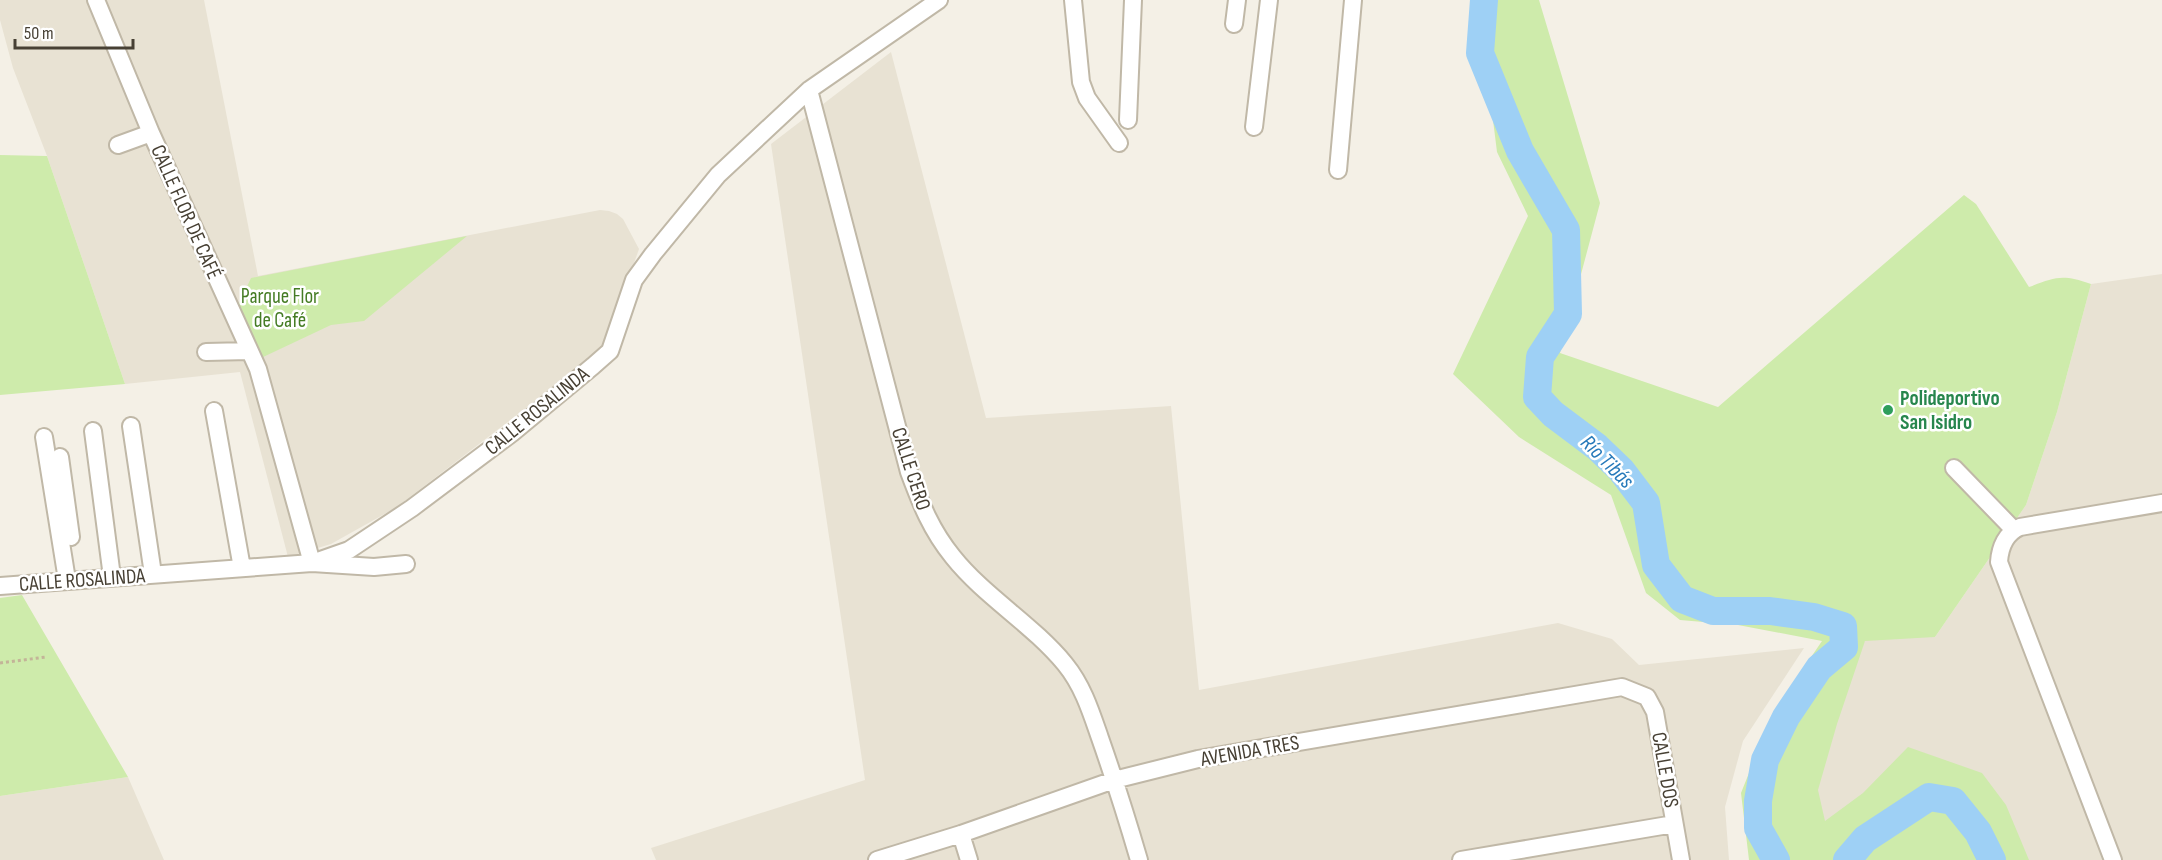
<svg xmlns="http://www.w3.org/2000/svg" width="2162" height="860" font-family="'Sofia Sans Condensed',sans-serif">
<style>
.residential{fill:#e8e2d3}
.green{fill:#ceebab}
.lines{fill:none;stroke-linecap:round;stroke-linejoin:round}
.river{stroke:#9ed0f5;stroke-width:28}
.minor-casing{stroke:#c0b8a7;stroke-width:20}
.path{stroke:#c3b498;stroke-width:3;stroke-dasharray:3 3;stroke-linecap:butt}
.minor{stroke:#fff;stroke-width:16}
.leisure-dot{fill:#2e9e5b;stroke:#fff;stroke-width:2}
.labels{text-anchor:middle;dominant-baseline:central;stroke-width:5;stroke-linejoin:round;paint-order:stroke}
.street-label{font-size:21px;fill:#474034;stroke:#fff}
.park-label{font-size:21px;fill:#457c24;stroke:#fff}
.leisure-label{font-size:21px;font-weight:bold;fill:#27864d;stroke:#fff;text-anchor:start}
.water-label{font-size:22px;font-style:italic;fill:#277aba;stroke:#fff}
</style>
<rect width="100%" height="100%" fill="#f4f0e6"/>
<path class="residential" d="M0,0h204l54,276 342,-66 9,1 8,3 6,5 16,30 -33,93 -6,9 -203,156 -66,37 -43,13 -48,-185 -115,12 -78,-228 -34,-88 -13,-48z
M891,52l95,366 185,-12 28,284 359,-67 54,16 27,26 165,-17 -61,93 -18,66 4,53h-1073l-5,-12 214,-68 -94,-636z
M2162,274v586h-159l-211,-8 41,-172 37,-45 65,2 91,-132 31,-93 34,-128z
M128,777l36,83h-164v-64z"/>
<path class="green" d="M1478,0h61l61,203 -40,150 158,54 246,-212 12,9 53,83c27,-10 33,-13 62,-3l-34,128 -31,93 -91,132 -70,4 -28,83 -19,66 7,31 38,-28 45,-46 74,26 24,32 23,55h-280l-8,-67 32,-80 49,-72 -84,-16 -58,-5 -34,-27 -35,-98 -92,-58 -66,-63 75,-158 -31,-64z
M0,155l47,1 78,228 -125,11z
M467,236l-103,85 -33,4 -70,33 -23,-52 13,-28z
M22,595l106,182 -128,19v-198z"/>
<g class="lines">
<path class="river" d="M1484,0l-4,53 40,98 46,79 2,84 -28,43 -3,40 16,17 44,33 24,23 25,33 10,62 26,34 31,12h57l44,6 29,9 1,21 -25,21 -33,49 -21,43 -7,41v27l18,32
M1847,860l18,-21 64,-42 24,4 25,31 14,28"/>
<defs>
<path id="minor" d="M96,0l55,133 107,236 54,194 62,4 32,-3
M1073,0l8,82 6,16 32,45
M1234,24l3,-24
M809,90l100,382c12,32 22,58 44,85 32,40 79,67 112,107 18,22 26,48 35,74 14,40 27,81 39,122
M1128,120l5,-120
M1254,127l15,-127
M118,145l33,-12
M1338,170l15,-170
M206,352l43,-1
M214,411l28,157
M131,426l22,148
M93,431l19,146
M44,437l23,143
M60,457l11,80
M1954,468l60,62
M0,586l312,-23 37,-13 63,-42 100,-75 81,-67 17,-15 24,-71 19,-26 65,-79 91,-85 130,-90
M961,834l8,26
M877,860l84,-26 153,-54 84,-21 424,-72 25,10 8,15 26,148
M1461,860l213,-36
M2113,860l-114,-298c1,-15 7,-29 21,-35l142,-24"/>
</defs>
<use href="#minor" class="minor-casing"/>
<path class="path" d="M0,663l46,-6"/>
<use href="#minor" class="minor"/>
</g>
<circle class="leisure-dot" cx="1888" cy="410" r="6"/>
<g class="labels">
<g class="street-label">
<text transform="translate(186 212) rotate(66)">CALLE FLOR DE CAFÉ</text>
<text transform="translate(537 411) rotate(-39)">CALLE ROSALINDA</text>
<text transform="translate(911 469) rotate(72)">CALLE CERO</text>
<text transform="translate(82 580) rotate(-4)">CALLE ROSALINDA</text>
<text transform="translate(1250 751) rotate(-10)">AVENIDA TRES</text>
<text transform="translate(1665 770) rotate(80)">CALLE DOS</text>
</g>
<g class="park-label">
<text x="280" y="296">Parque Flor<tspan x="280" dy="24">de Café</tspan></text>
</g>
<g class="leisure-label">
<text x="1900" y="398">Polideportivo<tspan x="1900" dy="24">San Isidro</tspan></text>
</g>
<g class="water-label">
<text transform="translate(1607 462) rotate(45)">Río Tibás</text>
</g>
</g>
<path d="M15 39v9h118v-9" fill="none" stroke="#474034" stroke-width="3"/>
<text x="24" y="39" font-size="18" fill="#474034" stroke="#ffffff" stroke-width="4.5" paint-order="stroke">50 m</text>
</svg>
